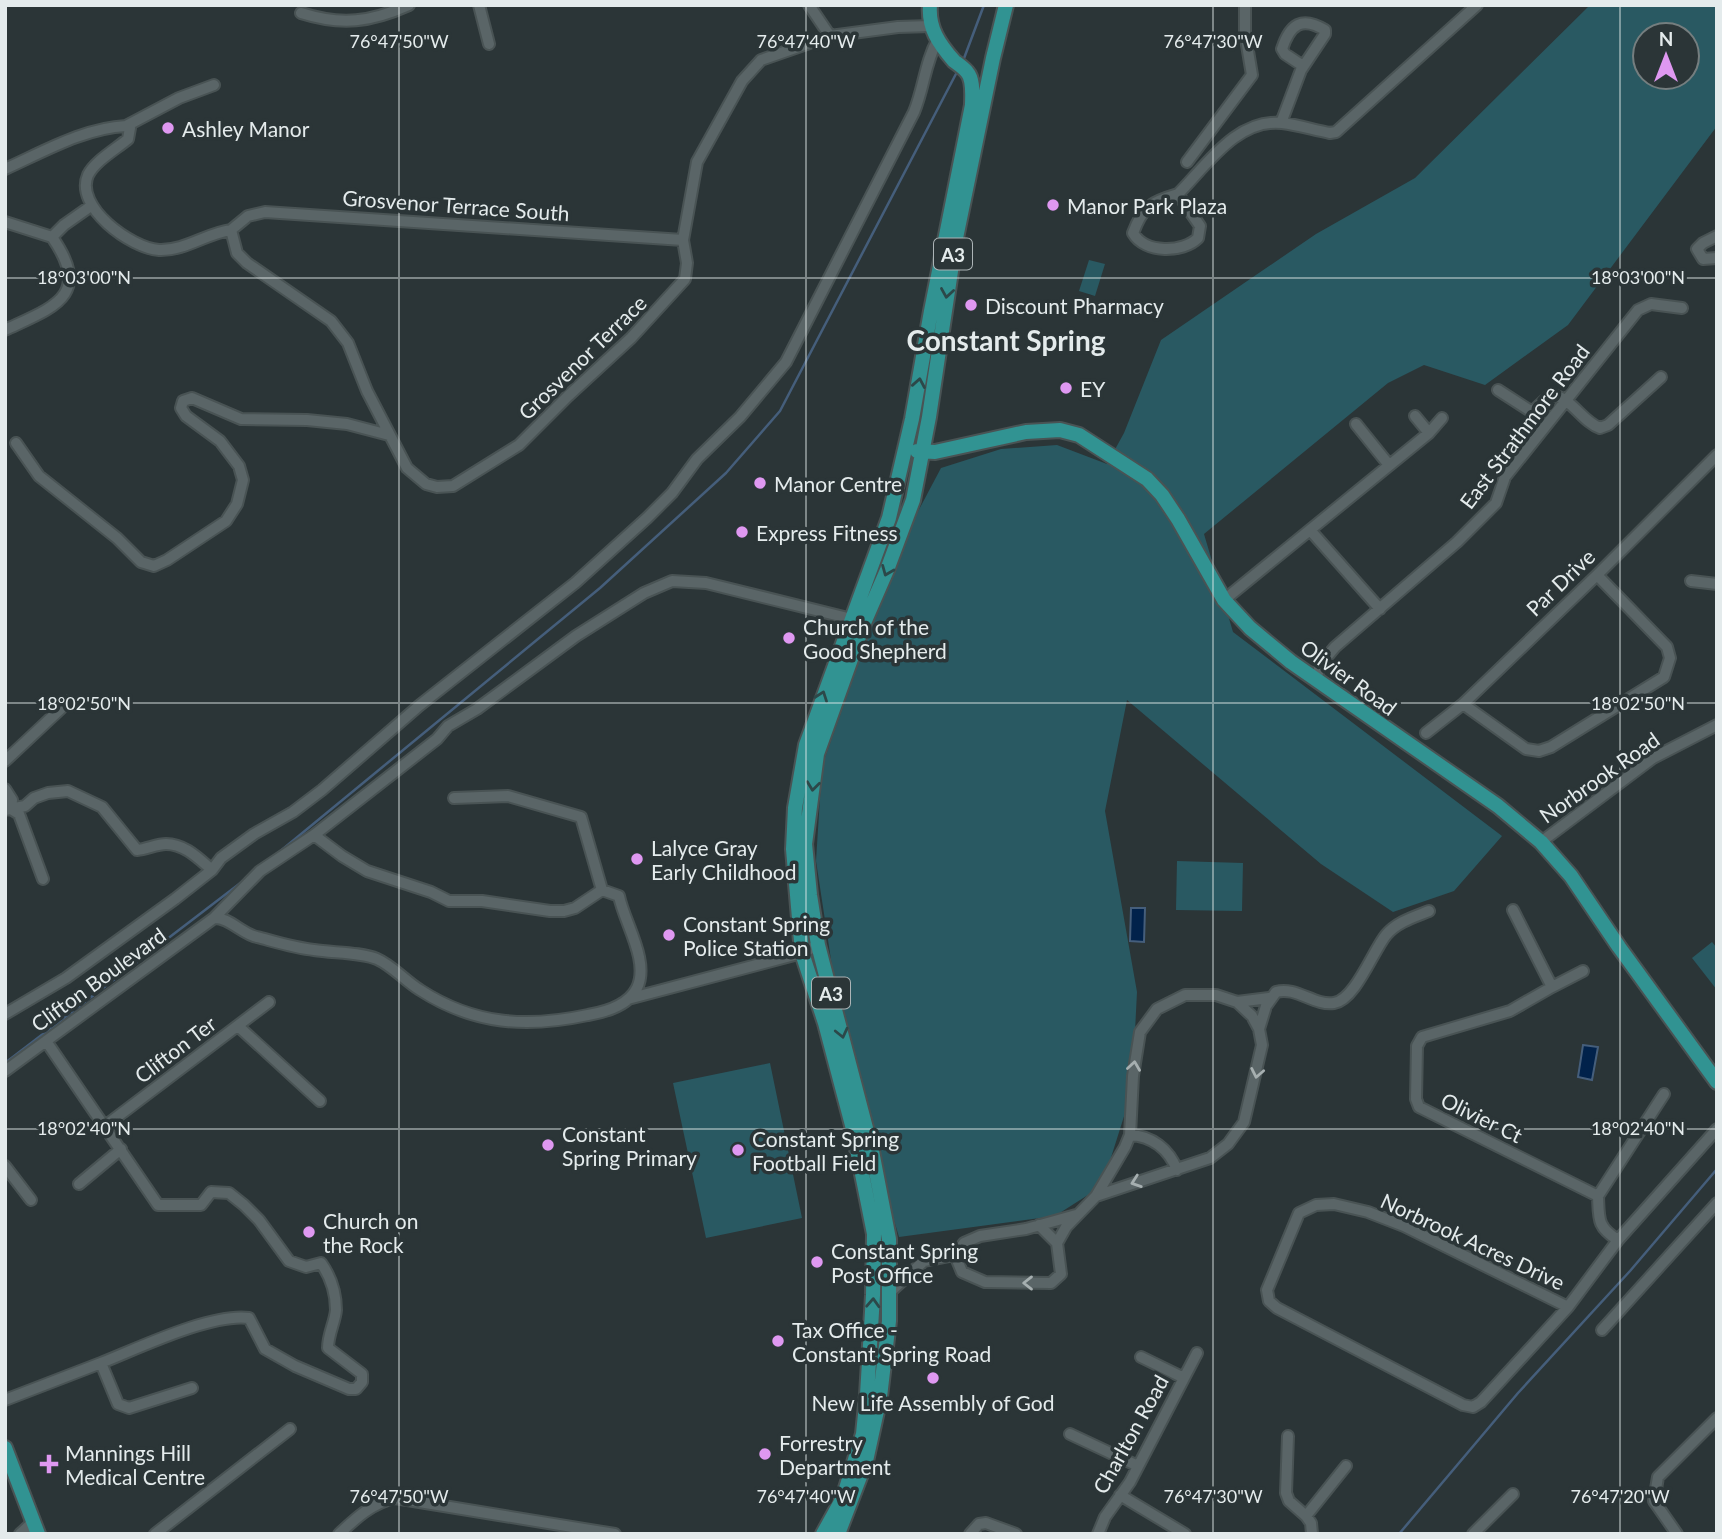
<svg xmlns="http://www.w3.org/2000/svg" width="1722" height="1539" font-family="Lato,sans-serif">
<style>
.grass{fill:#295962;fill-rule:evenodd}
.water{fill:#01224b;stroke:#455e7b;stroke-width:2}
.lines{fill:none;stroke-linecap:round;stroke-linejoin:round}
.stream{stroke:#455e7b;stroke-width:2.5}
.minor-casing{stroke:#495354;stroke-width:14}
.major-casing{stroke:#495354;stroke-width:18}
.minor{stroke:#5a6567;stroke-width:10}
.major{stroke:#319392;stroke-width:14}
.oneway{stroke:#2c4849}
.oneway2{stroke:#a6afb0}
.ticks{fill:none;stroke:#e4ebec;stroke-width:2;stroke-opacity:0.45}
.poi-dot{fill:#df98f1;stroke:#2b3537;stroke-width:2.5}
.labels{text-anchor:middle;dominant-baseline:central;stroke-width:7;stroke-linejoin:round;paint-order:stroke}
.shield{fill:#2b3537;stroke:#acb4b6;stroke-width:2}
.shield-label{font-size:19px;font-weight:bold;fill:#e4ebec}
.poi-label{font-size:21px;fill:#e4ebec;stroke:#2b3537;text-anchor:start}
.street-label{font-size:21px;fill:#e4ebec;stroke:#2b3537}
.district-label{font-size:28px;font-weight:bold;fill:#e4ebec;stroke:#2b3537}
.ticks-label{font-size:18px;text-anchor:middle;fill:#e4ebec;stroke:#2b3537;stroke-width:7;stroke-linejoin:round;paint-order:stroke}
</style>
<rect width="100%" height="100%" fill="#2b3537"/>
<path class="grass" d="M1590,5h127v121l-149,199 -83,60 -61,-20 -36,18 -184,151 29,98 269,204 -48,55 -61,21 -72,-48 -194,-164 -22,111 32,181 -5,99 -30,95 -47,30 -156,21 -43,-145 -14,-60 -26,-171 6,-95 43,-121 22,-75 54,-102 60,-19 56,-4 50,19 17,-31 37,-93 155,-106 99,-56zM1645,35h42v42h-42z
M1089,260l16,4 -10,32 -16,-5z
M1177,861l66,2 -1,48 -66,-1z
M1712,942l5,6v42l-25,-32z
M770,1063l32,155 -96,20 -33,-155z"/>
<path class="water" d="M1131,908h14l-1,34 -14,-1z
M1583,1045l15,2 -6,33 -14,-3z"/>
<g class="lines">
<path class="stream" d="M963,61l21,-56
M278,853l322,-265 126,-115 54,-62 178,-341
M5,1063l238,-182
M1399,1534l119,-141 112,-122 87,-102"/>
<defs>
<path id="minor" d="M479,5l10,39
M809,5l21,31
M301,13c41,13 70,9 108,-8
M1281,123l20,-53 24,-36v-4c-23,-14 -35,-6 -43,19l3,5 18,12
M126,126l53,-28 35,-13
M1187,162l65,-87 -7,-42v-28
M5,169c38,-17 79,-41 121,-43l4,2 -2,11c-12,10 -33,22 -40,36 -14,32 43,73 71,75 26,1 48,-17 72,-20
M1178,194c28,-28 59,-76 104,-71 16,2 32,7 48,10l6,-1 141,-127
M1178,194l22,32 -2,12c-15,15 -53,16 -65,-5 10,-27 18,-31 45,-39z
M5,222l47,15
M231,230l6,23 10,10 84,58 17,22 19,48 40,77 19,16 11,3 16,-1 66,-41 49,-49 63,-58 54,-59 2,-16 -4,-23 14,-78 45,-81 19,-21 69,-24 68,-9 33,-1
M231,230l17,-14 17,-4 418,28
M1717,236l-14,7 -6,6 6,10 14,-1
M52,237l12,-12 27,-19
M5,330c49,-23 88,-34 47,-93
M1498,390l31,20h5l16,-15c20,0 32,27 50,33l8,-3 53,-48
M1415,416l14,17
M1356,424l33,41
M16,443l23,33 78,62 24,24 13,4 13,-6 59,-39 11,-17 6,-24 -4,-14 -19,-25 -34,-25 -5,-8 2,-7 9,-3 49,21 66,1 40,4 42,11
M1310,530l70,79
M1691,581l26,3
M1224,600l205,-167 13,-15
M1316,680l4,-15 15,-18 122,-105 39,-39 9,-26 133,-167 13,-6 31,4
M1463,704l63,45 13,2 12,-4 113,-70 6,-19 -3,-11 -70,-72
M1426,733l37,-29 134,-129 120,-120
M5,761l64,-60
M5,789l7,11 -1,9
M11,809l8,5 24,65
M5,810l20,-4 9,-8 14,-5 20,-2 34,16 35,43c10,-1 20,-6 29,-6 19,0 33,15 46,26
M314,835l28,21 25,15 64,21 18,9h33l68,10h14l11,-3 27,-18
M1541,842l112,-84 64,-33
M1513,910l39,77 -42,24 -88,26 -5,9 -1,53 3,8 179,89c1,23 -1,31 20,44
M214,918c15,-1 28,16 43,19 19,5 38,11 57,13 18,3 47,2 63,9 16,7 28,22 43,31 54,35 107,38 168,25 18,-3 40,-9 49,-27 13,-27 -13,-66 -18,-92l-17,-6 -21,-73 -73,-21 -54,2
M1552,987l31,-16
M628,999l174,-46 16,-8
M1237,1002l32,-4
M5,1014l61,-36 109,-79 37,-29 9,-12 33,-24 39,-22 29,-22 98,-85 155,-122 72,-65 25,-25 25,-34 43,-42 46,-55 128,-250c10,-24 11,-50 24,-73
M238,1026l82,75
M1259,1029l7,-23 10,-14c20,-6 38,14 58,11 21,-3 39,-52 52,-68 11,-13 28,-18 43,-24
M46,1041l112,164h43l10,-13 18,1 15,12 15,15 30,41 17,6 15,-4c10,14 15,29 15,47 -1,12 -8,24 -8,38l34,26v8l-6,7h-7l-54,-23 -30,-17 -16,-31c-38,-5 -110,30 -148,45
M5,1071l209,-153 46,-47 54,-36 123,-96 11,-13 29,-17 99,-73 68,-43 28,-12 34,2 150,37
M105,1126l164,-124
M1130,1135c22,1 39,14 47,35
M5,1166l26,34
M79,1184l42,-35
M1598,1196l66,-102
M1057,1243l9,-16 30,-31 29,-49 5,-12 3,-59 7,-44 17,-23 28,-14h31l21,7 15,14 7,13 3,16 -18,77 -16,22 -18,14 -114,38
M955,1255l7,17 23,10 66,1 10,-9 -4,-31 -18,-18
M890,1292l34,-31 31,-6 9,-12 16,-7 46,-7 50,-14
M1568,1307l-164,-81 -36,-14 -34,-8 -18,1 -17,8 -32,77 2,11 8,7 186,97 10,2 8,-5 87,-95 50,-67 99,-111
M1602,1330l115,-127
M1141,1357l43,21
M5,1400l96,-37 17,41 11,4 63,-20
M1070,1434l68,32
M1288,1436l-2,57 3,8 17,15
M1120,1495l65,39
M20,1534l13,-12
M155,1534l135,-105
M339,1534c17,-16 33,-31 56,-36l220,36
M970,1534l9,-10 7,-1 30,11
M1098,1534l7,-17 25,-35 67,-129
M1312,1534l-1,-11 -5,-7 40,-50
M1473,1534l40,-40
M1677,1534l-23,-33 4,-24 59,-59"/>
<path id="major" d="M917,451l18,1 91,-20 34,-2 19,5 68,44 15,16 16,24 46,81 26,28 41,34 207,144 43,36 30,34 48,71 98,135
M5,1448l33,86
M823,1534l20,-36 20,-64 4,-39 6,-100 1,-61 -21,-105 -28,-106 -23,-70 -9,-104 2,-41 11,-63 83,-227 23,-99 19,-108 41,-206c0,-10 2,-25 -5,-33 -3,-4 -9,-8 -13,-11 -15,-17 -26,-33 -24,-56
M838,1534l28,-73 14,-64 9,-76v-82l-17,-88 -54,-206 -8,-50 -5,-51 12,-90 47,-131 23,-53 26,-70 16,-83 27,-179 37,-180 13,-53"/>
</defs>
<use href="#minor" class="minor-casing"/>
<use href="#major" class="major-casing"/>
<use href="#minor" class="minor"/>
<use href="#major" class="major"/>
</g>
<defs><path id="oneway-chevron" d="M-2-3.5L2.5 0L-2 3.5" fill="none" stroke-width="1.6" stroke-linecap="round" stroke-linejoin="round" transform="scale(1.75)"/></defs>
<g class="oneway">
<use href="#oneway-chevron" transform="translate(947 293) rotate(99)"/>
<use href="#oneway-chevron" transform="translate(919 383) rotate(-80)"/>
<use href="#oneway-chevron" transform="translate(887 571) rotate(112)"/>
<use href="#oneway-chevron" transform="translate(822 696) rotate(-70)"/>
<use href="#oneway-chevron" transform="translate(813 786) rotate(97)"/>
<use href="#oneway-chevron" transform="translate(842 1033) rotate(77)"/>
<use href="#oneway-chevron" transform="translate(873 1303) rotate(-87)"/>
</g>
<g class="oneway2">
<use href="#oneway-chevron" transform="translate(1134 1066) rotate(-82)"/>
<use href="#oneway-chevron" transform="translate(1257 1073) rotate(101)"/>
<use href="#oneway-chevron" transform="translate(1136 1182) rotate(161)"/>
<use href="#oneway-chevron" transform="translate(1028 1283) rotate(-180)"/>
</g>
<path class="ticks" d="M399,5v1529M806,5v1529M1213,5v1529M1620,5v1529M5,278h1712M5,703h1712M5,1129h1712"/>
<g class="poi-dot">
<circle cx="168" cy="128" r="7"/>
<circle cx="1053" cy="205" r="7"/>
<circle cx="971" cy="305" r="7"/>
<circle cx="1066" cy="388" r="7"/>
<circle cx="760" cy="483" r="7"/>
<circle cx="742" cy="532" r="7"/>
<circle cx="789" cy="638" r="7"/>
<circle cx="637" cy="859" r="7"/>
<circle cx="669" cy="935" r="7"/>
<circle cx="548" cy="1145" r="7"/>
<circle cx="738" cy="1150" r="7"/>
<circle cx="309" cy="1232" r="7"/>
<circle cx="817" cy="1262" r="7"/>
<circle cx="778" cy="1341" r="7"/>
<circle cx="933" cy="1378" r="7"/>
<circle cx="765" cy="1454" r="7"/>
<path d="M45.5 1453.5h7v7h7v7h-7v7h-7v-7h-7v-7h7z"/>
</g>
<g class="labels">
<g class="shield">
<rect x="934" y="238.5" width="38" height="31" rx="5"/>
<rect x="812" y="977.5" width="38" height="31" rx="5"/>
</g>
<g class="shield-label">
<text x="953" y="254">A3</text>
<text x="831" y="993">A3</text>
</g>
<g class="poi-label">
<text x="182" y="128">Ashley Manor</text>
<text x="1067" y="205">Manor Park Plaza</text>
<text x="985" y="305">Discount Pharmacy</text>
<text x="1080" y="388">EY</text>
<text x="774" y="483">Manor Centre</text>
<text x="756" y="532">Express Fitness</text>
<text x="803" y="626">Church of the<tspan x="803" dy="24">Good Shepherd</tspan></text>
<text x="651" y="847">Lalyce Gray<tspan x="651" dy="24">Early Childhood</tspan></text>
<text x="683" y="923">Constant Spring<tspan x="683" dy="24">Police Station</tspan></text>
<text x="562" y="1133">Constant<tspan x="562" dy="24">Spring Primary</tspan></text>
<text x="752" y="1138">Constant Spring<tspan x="752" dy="24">Football Field</tspan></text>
<text x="323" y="1220">Church on<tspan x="323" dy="24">the Rock</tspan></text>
<text x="831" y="1250">Constant Spring<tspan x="831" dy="24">Post Office</tspan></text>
<text x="792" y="1329">Tax Office -<tspan x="792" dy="24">Constant Spring Road</tspan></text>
<text x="933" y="1402" text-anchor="middle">New Life Assembly of God</text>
<text x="779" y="1442">Forrestry<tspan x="779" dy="24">Department</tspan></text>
<text x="65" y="1452">Mannings Hill<tspan x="65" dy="24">Medical Centre</tspan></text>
</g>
<g class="street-label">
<text transform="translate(456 205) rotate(4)">Grosvenor Terrace South</text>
<text transform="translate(582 357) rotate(-44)">Grosvenor Terrace</text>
<text transform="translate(1524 426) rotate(-53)">East Strathmore Road</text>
<text transform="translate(1560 582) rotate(-44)">Par Drive</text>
<text transform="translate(1349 677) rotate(36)">Olivier Road</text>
<text transform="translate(1599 777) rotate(-35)">Norbrook Road</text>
<text transform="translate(98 979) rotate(-36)">Clifton Boulevard</text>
<text transform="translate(175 1049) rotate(-37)">Clifton Ter</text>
<text transform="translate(1482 1117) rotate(26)">Olivier Ct</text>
<text transform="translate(1473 1241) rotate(25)">Norbrook Acres Drive</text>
<text transform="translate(1130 1434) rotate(-61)">Charlton Road</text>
</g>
<g class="district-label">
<text x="1006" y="340">Constant Spring</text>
</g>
</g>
<g class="ticks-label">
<text x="399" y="48">76°47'50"W</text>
<text x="806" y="48">76°47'40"W</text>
<text x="1213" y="48">76°47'30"W</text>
<text x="84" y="284">18°03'00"N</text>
<text x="1638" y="284">18°03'00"N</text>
<text x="84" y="710">18°02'50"N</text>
<text x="1638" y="710">18°02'50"N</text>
<text x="84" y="1135">18°02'40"N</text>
<text x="1638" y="1135">18°02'40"N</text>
<text x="399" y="1503">76°47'50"W</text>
<text x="806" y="1503">76°47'40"W</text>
<text x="1213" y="1503">76°47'30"W</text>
<text x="1620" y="1503">76°47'20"W</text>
</g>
<rect width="1722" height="1539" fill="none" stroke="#e4ebec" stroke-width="14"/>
<g transform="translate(1666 56)"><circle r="33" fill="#2b3537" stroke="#757e7f" stroke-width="2"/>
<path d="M0-5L12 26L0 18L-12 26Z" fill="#df98f1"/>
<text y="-10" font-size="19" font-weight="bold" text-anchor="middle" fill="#e4ebec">N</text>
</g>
</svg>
